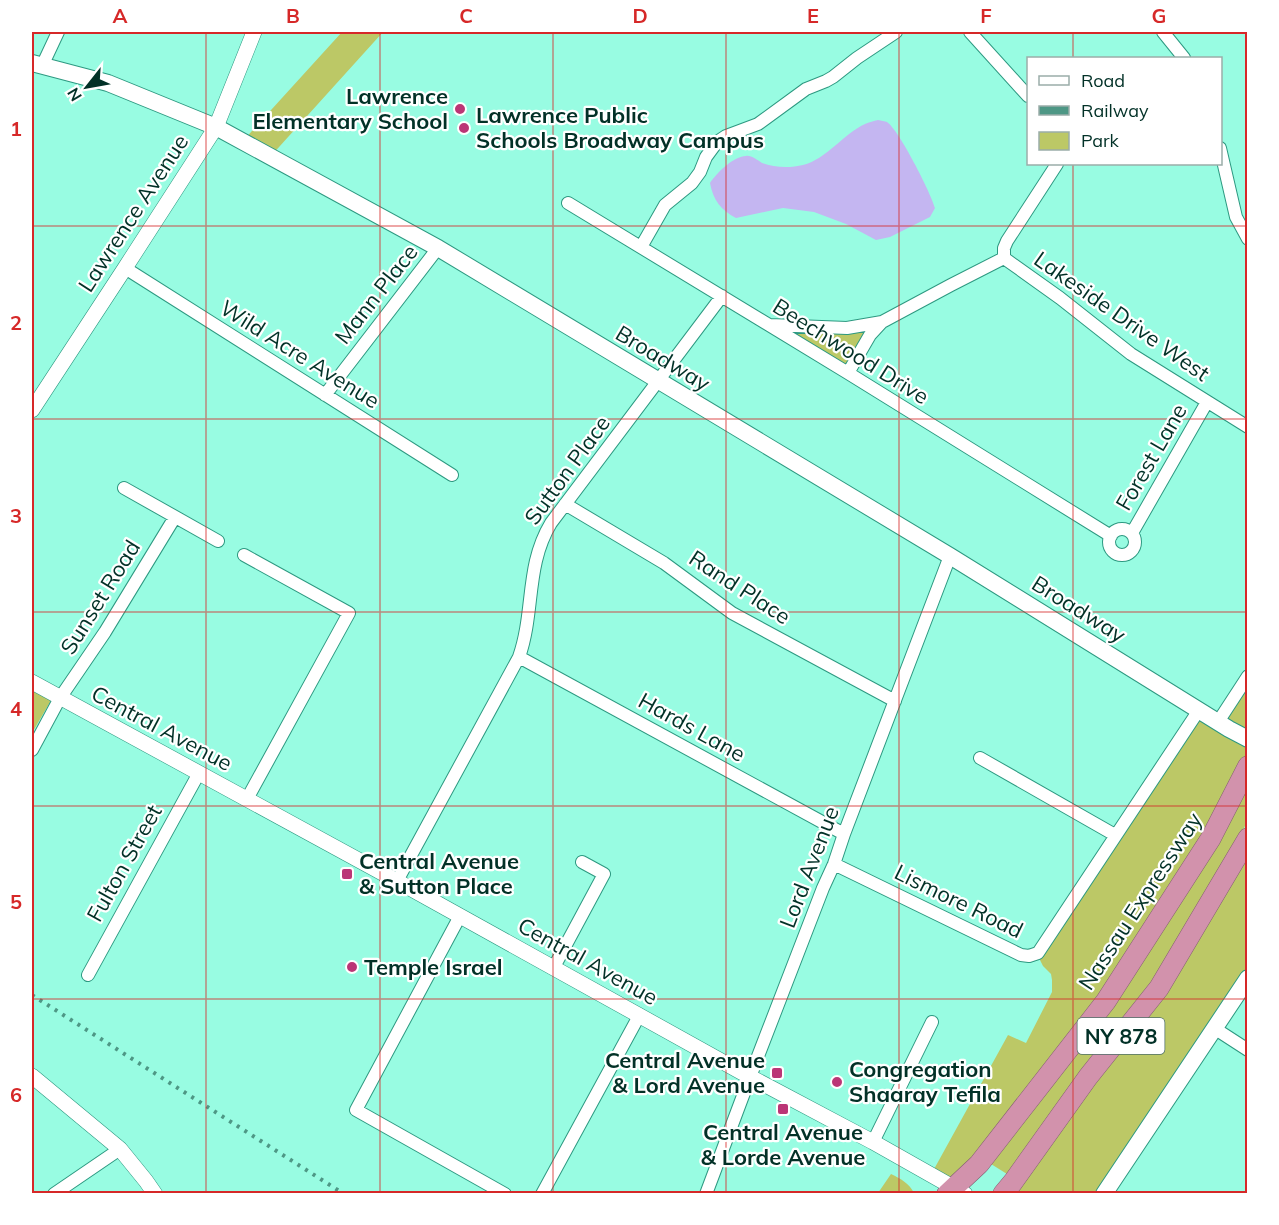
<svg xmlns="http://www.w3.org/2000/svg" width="1279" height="1225" font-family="Mulish,sans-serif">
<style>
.green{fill:#bcc866}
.water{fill:#c4b6f1}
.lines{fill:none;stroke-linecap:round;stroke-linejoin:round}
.minor-casing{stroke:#2d9981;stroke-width:14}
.tertiary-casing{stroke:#2d9981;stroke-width:16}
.secondary-casing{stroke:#2d9981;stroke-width:18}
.trunk-casing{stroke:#825e70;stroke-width:21}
.minor{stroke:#fff;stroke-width:12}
.tertiary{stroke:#fff;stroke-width:15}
.secondary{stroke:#fff;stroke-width:16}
.trunk{stroke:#d292ac;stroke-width:20}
.rail{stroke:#4e9785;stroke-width:4;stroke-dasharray:3 6;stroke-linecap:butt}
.grid{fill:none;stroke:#d62828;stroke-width:1.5;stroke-opacity:0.55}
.poi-dot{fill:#bb3576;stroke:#fff;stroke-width:2}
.labels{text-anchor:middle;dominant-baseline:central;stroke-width:4.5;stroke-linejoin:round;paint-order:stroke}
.shield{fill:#fff;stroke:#4e6f68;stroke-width:1.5}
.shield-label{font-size:21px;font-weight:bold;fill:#023127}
.poi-label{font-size:22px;font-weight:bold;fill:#023127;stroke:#fff;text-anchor:start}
.street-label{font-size:22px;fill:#023127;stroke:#fff}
.neatline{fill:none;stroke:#d62828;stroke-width:2}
.grid-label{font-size:20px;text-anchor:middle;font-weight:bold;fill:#d62828}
</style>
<rect width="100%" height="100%" fill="#98fce2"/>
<path class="green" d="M342,32h41l-113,125 -28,-15z
M882,322l-34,51 -79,-48z
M1247,683v52l-25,-16z
M32,686l21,11 -21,36z
M1200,716l47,30v13l-141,237 -153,184 -20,-9 75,-136 18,8 26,-51v-12l-1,-6 -8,-8 -3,-6 1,-6z
M1247,781v41l-47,94 -79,114 -114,144 -24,-15 42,-49z
M1247,846v129l-145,218 -103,1 160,-203z
M891,1174c10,5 18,9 23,19h-36z"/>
<path class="water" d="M878,120c3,1 7,1 9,2 12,8 44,71 48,86l-5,9 -40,20 -14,3 -30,-16 -32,-12 -31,-4 -47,10c-15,-8 -23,-18 -26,-35 7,-10 22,-26 36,-27 5,-1 11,4 16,7 13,5 29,5 41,2 24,-6 40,-31 62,-41 4,-2 9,-3 13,-4z"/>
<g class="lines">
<defs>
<path id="minor" d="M970,32l58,64
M1163,32l21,26
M43,64l15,-32
M1220,148l16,69 12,22
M568,203l280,170 263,163
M641,247l24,-42 27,-22 8,-11 6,-15 11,-15 9,-6 32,-12 48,-35 20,-8 7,-4 24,-19 39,-26
M1004,258l56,40 71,56 117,73
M1004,258v-10l3,-7 50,-77
M125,268l327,207
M770,325l77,3 35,-6
M848,373l22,-38 12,-13 69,-37 53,-27
M325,395l113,-147
M124,488l94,53
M565,504l99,59 68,50 163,88
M1109 542a13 13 0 1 1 26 0a13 13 0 1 1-26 0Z
M1132,533l75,-131
M244,555l105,58 -102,186
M519,657l325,177
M1218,722l30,-46
M32,750l28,-52 45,-66 70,-115
M980,758l135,77
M834,864l187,91 8,1 9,-3 161,-243
M397,881l122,-224c16,-46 6,-91 32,-134l171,-227
M460,916l-104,194 149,84
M554,967l50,-93 -22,-12
M88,975l111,-202
M1214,1028l34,22
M873,1142l59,-120
M54,1194l66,-45
M542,1194l97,-178
M706,1194l44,-117 73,-189 11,-24 10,-30 106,-278"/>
<path id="tertiary" d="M32,410l93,-142 91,-141 38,-95
M32,682l365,199 344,191 132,70 92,52
M32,1076l88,73 26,32 9,13"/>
<path id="secondary" d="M32,63l76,20 108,44 222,121 512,308 279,173 19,10
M1104,1194l144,-216"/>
<path id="trunk" d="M947,1194l32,-30 127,-163 105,-163 37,-72
M1003,1194l10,-12 75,-105 71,-89 89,-150"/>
</defs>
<use href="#minor" class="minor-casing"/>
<use href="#tertiary" class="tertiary-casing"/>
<use href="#secondary" class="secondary-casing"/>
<use href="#trunk" class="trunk-casing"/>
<use href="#minor" class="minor"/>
<use href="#tertiary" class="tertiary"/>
<use href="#secondary" class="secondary"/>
<use href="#trunk" class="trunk"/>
<path class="rail" d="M32,995l312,199"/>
</g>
<path class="grid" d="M206,32v1162M380,32v1162M553,32v1162M726,32v1162M899,32v1162M1073,32v26M1073,164v1030M32,226h1216M32,419h1216M32,612h1216M32,806h1216M32,999h1216"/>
<g class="poi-dot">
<circle cx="460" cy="109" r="6"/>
<circle cx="464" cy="128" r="6"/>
<rect x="341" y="868" width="12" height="12" rx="3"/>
<circle cx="352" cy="967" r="6"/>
<rect x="771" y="1067" width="12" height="12" rx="3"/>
<circle cx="837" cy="1082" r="6"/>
<rect x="777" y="1103" width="12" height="12" rx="3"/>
</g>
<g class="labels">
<rect class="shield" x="1077.5" y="1018" width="87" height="36" rx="4.5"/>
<g class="shield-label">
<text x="1121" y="1036">NY 878</text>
</g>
<g class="poi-label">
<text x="448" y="96" text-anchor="end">Lawrence<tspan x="448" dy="25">Elementary School</tspan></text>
<text x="476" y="115">Lawrence Public<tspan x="476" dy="25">Schools Broadway Campus</tspan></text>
<text x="359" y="861">Central Avenue<tspan x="359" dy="25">&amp; Sutton Place</tspan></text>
<text x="364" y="967">Temple Israel</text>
<text x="765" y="1060" text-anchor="end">Central Avenue<tspan x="765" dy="25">&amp; Lord Avenue</tspan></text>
<text x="849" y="1069">Congregation<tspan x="849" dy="25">Shaaray Tefila</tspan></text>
<text x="783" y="1132" text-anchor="middle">Central Avenue<tspan x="783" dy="25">&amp; Lorde Avenue</tspan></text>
</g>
<g class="street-label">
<text transform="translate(133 213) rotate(-57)">Lawrence Avenue</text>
<text transform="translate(376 294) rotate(-52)">Mann Place</text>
<text transform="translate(1122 316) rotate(35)">Lakeside Drive West</text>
<text transform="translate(851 351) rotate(32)">Beechwood Drive</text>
<text transform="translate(300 354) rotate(32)">Wild Acre Avenue</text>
<text transform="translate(663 358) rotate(31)">Broadway</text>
<text transform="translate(1151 457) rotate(-60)">Forest Lane</text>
<text transform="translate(567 470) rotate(-54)">Sutton Place</text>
<text transform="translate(740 587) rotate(33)">Rand Place</text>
<text transform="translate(100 597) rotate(-58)">Sunset Road</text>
<text transform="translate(1079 609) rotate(32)">Broadway</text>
<text transform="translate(692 727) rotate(29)">Hards Lane</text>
<text transform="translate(162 728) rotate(28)">Central Avenue</text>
<text transform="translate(124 863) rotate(-61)">Fulton Street</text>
<text transform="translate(809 867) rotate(-69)">Lord Avenue</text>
<text transform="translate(959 901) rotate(26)">Lismore Road</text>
<text transform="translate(1140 901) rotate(-57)">Nassau Expressway</text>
<text transform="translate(588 961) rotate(29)">Central Avenue</text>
</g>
</g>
<rect width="1279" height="1225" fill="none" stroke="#ffffff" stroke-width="66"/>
<rect x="1027" y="57" width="195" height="108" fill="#ffffff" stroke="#9aada9" stroke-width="1.5"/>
<rect x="1039" y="76" width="30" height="9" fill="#ffffff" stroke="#9aada9" stroke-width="1.5"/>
<text x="1081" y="87" font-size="18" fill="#023127">Road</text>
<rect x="1039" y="106" width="30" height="9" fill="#4e9785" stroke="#9aada9" stroke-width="1.5"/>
<text x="1081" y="117" font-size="18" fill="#023127">Railway</text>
<rect x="1039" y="132" width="30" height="18" fill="#bcc866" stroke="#9aada9" stroke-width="1.5"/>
<text x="1081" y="147" font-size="18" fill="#023127">Park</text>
<g transform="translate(87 87) rotate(239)" stroke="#ffffff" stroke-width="4.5" paint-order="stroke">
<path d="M0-4.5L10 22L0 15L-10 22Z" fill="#023127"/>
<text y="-9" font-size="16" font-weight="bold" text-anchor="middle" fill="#023127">N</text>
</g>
<rect x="33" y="33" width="1213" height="1159" class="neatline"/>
<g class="grid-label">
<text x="120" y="23">A</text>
<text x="293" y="23">B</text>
<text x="466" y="23">C</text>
<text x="640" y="23">D</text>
<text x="813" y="23">E</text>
<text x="986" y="23">F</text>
<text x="1159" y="23">G</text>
<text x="16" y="136">1</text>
<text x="16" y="330">2</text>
<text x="16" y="523">3</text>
<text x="16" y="716">4</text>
<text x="16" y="909">5</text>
<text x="16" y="1102">6</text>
</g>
</svg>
